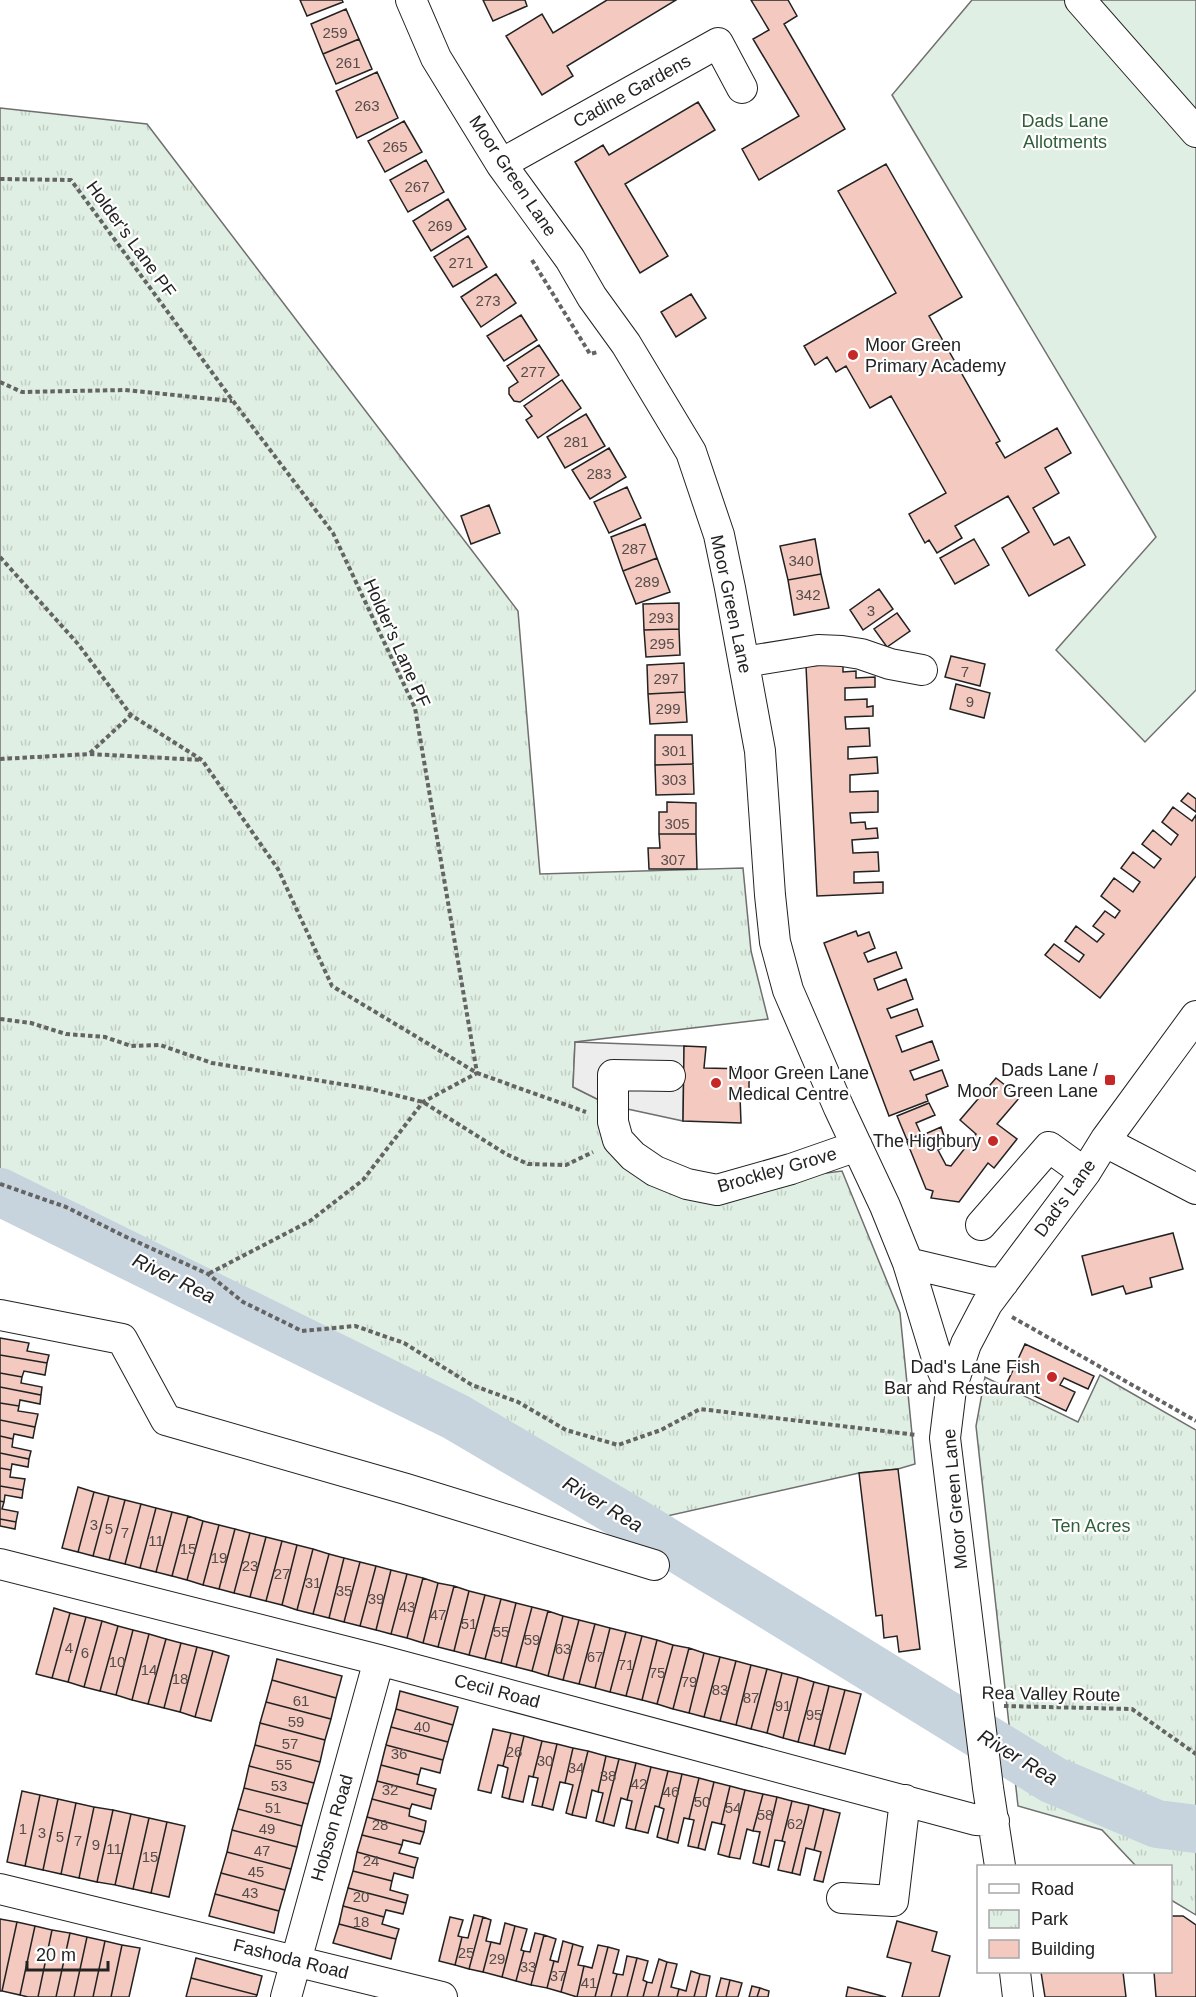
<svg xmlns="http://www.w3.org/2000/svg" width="1196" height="1997" font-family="Helvetica,sans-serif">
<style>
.park{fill:url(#park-tufts);stroke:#6f6f6f;stroke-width:1.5}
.garden{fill:#e0efe3;stroke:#6f6f6f;stroke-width:1.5}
.parking{fill:#ededed;stroke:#6f6f6f;stroke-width:1.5}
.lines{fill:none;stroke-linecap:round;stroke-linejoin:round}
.river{stroke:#c7d3dd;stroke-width:48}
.building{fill:#f3c9c0;stroke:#222;stroke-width:1.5}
.minor-casing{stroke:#222;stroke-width:32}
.path{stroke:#646464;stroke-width:4;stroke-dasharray:4.5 3;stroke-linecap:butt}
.minor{stroke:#fff;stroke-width:30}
.poi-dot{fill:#c62828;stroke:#fff;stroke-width:2}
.labels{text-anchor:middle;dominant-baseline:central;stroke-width:4.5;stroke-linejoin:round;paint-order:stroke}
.number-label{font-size:15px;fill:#564c4a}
.street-label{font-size:18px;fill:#222;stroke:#fff}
.park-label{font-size:18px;fill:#2f5e38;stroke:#fff}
.poi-label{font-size:18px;fill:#222;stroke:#fff;text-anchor:end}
.water-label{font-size:20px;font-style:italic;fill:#222;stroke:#fff}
</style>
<defs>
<pattern id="park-tufts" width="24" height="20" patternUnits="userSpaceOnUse" patternTransform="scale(1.5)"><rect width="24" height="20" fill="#e0efe3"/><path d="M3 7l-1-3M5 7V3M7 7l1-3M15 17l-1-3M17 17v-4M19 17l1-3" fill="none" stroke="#c0cdc2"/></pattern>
</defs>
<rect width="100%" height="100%" fill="#fff"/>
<path class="park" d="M0,108l147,16 371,487 22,263 203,-6 8,83 17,68 -193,23 -2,45 36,18 55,79 124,-6 54,-7 58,142 15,151 -17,5 -39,4 -223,50 -180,-106 -456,-225z
M1100,1375l96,55v485l-25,-15 -1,-34h-34l-34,-36 -84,-24 -42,-380 9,-49 93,45z"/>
<path class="garden" d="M972,0h224v690l-51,52 -89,-92 100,-113 -264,-442z"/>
<path class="parking" d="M575,1042l109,4 -1,75 -74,-16 -36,-18z"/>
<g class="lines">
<path class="river" d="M0,1192l456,225 180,106 417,257 104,44 39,5"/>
</g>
<path class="building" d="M300,0h42l1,2 -36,14z
M483,0h42l2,6 -34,15z
M607,0h69l-109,66 6,10 -31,19 -36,-59 36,-22 11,19z
M751,0h37l9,16 -13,8 61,105 -86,51 -17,-31 57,-33 -46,-77 16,-9z
M346,9l13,30 -36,15 -12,-30z
M359,39l13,30 -36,15 -13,-30z
M377,72l21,46 -41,20 -21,-47z
M698,102l17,28 -90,54 43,72 -28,17 -65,-111 28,-17 6,10z
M404,121l18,31 -37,20 -17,-31z
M426,160l18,32 -36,20 -18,-32z
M886,164l76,133 -33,19 71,125 -4,2 9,15 52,-30 14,25 -26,15 14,25 -26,15 21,37 15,-8 16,28 -56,31 -27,-48 27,-16 -21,-36 -53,30 7,12 -25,15 -8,-13 -4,3 -16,-29 37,-21 -55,-97 -21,12 -24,-42 -10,6 -9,-15 -12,8 -11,-19 92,-53 -58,-102z
M448,199l18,30 -35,22 -18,-30z
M468,236l19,31 -34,20 -19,-30z
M496,274l20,29 -35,24 -20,-30z
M691,294l15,24 -30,19 -15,-25z
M521,315l16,25 -33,21 -17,-25z
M539,345l20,30 -39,27 -6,-1 -5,-7v-6l9,-6 -11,-16z
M562,380l19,28 -43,30 -12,-18 6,-4 -8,-10z
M586,414l19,32 -40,22 -18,-31z
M609,448l17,29 -36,22 -18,-29z
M627,487l14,31 -32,15 -15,-31z
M489,505l11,28 -29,11 -10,-28z
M645,524l12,34 -34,13 -12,-34z
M815,539l6,35 -33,6 -8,-34z
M974,539l15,26 -34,19 -15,-26z
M657,558l13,34 -34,12 -13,-33z
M821,574l8,34 -35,7 -6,-35z
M879,589l14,20 -30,21 -13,-20z
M679,603v26l-35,1 -1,-26z
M897,613l13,18 -23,16 -13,-18z
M679,629l1,26 -34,2 -2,-27z
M951,656l34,8 -5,22 -35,-9z
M684,663l1,29 -37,2 -1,-29z
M843,664v8l13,-1v7l19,-1v10l-30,1v12l22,-1v8l6,-1v10l-28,1 1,12 23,-1 1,18 -22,1v12l29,-2 1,16 -28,2v17l28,-1v21l-28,1 1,10 14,-1 1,7 11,-1 1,10 -26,2 1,13 25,-1 1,19 -25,1v11l29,-1v11l-66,3 -11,-230z
M956,684l34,9 -6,25 -34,-9z
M685,692l2,30 -37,2 -2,-30z
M655,735h37l1,29 -38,1z
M693,764l1,30 -38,1 -1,-30z
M1188,793l8,6v13l-15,-11z
M667,802l29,1v31h-37v-22h8z
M1173,807l19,14 4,-6v61l-96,122 -55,-43 9,-11 25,18 5,-7 -19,-14 11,-15 21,16 7,-8 -11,-8 12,-15 10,7 5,-7 -19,-15 13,-18 19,14 7,-10 -19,-14 12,-16 21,16 7,-9 -19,-15 11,-14 18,15 7,-10 -16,-13z
M659,834h37l1,35h-48l-1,-21h12z
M856,931l2,5 11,-4 6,16 -11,5 4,9 28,-10 6,16 -28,11 4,11 28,-11 7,20 -26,10 4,9 26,-9 6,17 -27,10 6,16 30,-11 7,19 -29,11 4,9 28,-10 6,16 -22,9 2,6 -39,15 -65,-173z
M684,1046l22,1 -2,21 45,1v28l-9,-1 1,27 -58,-2z
M996,1078l24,19 -23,27 20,15 -23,29 -6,-5 -29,39 -28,-4 2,-7 -7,-2 -19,-47 34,-15 6,18 -9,5 8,15 5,1 25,-32 -16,-14z
M929,1103l6,12 -19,8 5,11 -14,6 -10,-24z
M1173,1233l10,36 -33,9 2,9 -26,7 -3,-8 -31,9 -10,-39z
M0,1338l29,5 -2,8 22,4 -2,8 -47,-8z
M1025,1344l69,32 -6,13 -24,-11 -4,7 15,7 -9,19 -59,-28z
M0,1355l47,8 -2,12 -21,-4 -2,6 -22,-4z
M0,1373l22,4 -1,6 21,4 -1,8 -41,-8z
M0,1387l41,8 -1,9 -20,-4 -1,6 -19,-3z
M0,1403l19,3 -1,5 20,3 -3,13 -35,-7z
M0,1420l35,7 -2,11 -19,-4 -1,5 -13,-3z
M0,1436l13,3 -1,8 19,4 -2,8 -29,-6z
M0,1453l29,6 -1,8 -16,-3 -1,6 -11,-2z
M0,1468l11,2 -1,7 15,2 -2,11 -23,-4z
M898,1469l22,180 -21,3 -2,-16 -13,2 -2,-23 -6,1 -17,-143z
M0,1486l23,4 -1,8 -17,-3 -1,7 -4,-1z
M78,1487l16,5 -16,60 -16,-4z
M94,1492l15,4 -16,60 -15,-4z
M109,1496l16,4 -16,60 -16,-4z
M125,1500l16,4 -16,60 -16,-4z
M0,1501l4,1 -2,7 16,3 -2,10 -16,-3z
M141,1504l15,4 -16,60 -15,-4z
M156,1508l16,4 -16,60 -16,-4z
M172,1512l16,4 -16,60 -16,-4z
M188,1516l15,5 -16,59 -15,-4z
M0,1519l16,3 -1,7 -15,-3z
M203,1521l16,4 -16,60 -16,-5z
M219,1525l16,4 -16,60 -16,-4z
M235,1529l15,4 -16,60 -15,-4z
M250,1533l16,4 -16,60 -16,-4z
M266,1537l16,4 -16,60 -16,-4z
M282,1541l15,4 -15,60 -16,-4z
M297,1545l16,4 -16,61 -15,-5z
M313,1549l16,5 -16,60 -16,-4z
M329,1554l15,4 -15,60 -16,-4z
M344,1558l16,4 -16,60 -15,-4z
M360,1562l16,4 -16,60 -16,-4z
M376,1566l15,4 -15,60 -16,-4z
M391,1570l16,4 -16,60 -15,-4z
M407,1574l16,4 -16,60 -16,-4z
M423,1578l15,5 -15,60 -16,-5z
M438,1583l16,3 -16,61 -15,-4z
M454,1586l15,5 -15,60 -16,-4z
M469,1591l16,4 -16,60 -15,-4z
M485,1595l16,4 -16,60 -16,-4z
M501,1599l15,4 -15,60 -16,-4z
M516,1603l16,4 -16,60 -15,-4z
M532,1607l16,4 -16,60 -16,-4z
M54,1608l16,5 -18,65 -16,-4z
M548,1611l15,5 -15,60 -16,-5z
M70,1613l16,4 -18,65 -16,-4z
M563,1616l16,4 -16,60 -15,-4z
M86,1617l16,4 -18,66 -16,-5z
M579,1620l16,4 -16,60 -16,-4z
M102,1621l16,5 -18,65 -16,-4z
M595,1624l15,4 -15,60 -16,-4z
M118,1626l15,4 -17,65 -16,-4z
M610,1628l16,4 -16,60 -15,-4z
M133,1630l16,4 -17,66 -16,-5z
M626,1632l16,4 -16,60 -16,-4z
M149,1634l17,5 -18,65 -16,-4z
M642,1636l15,4 -15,60 -16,-4z
M166,1639l15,4 -17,65 -16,-4z
M657,1640l16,5 -16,59 -15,-4z
M181,1643l16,4 -17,65 -16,-4z
M673,1645l16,3 -16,61 -16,-5z
M197,1647l16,4 -18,66 -15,-5z
M689,1648l15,5 -15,60 -16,-4z
M213,1651l16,5 -18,65 -16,-4z
M704,1653l16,4 -16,60 -15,-4z
M720,1657l16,4 -16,60 -16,-4z
M277,1659l65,17 -6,22 -64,-18z
M736,1661l15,4 -15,60 -16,-4z
M751,1665l16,4 -16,60 -15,-4z
M767,1669l15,4 -15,60 -16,-4z
M782,1673l16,4 -15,61 -16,-5z
M798,1677l16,5 -16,60 -15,-4z
M272,1680l64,18 -5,21 -65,-17z
M814,1682l15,4 -15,60 -16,-4z
M829,1686l16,4 -16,60 -15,-4z
M845,1690l16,4 -16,60 -16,-4z
M400,1691l58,16 -5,18 -57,-16z
M266,1702l65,17 -6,21 -65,-17z
M396,1709l57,16 -5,17 -57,-15z
M260,1723l65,17 -5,22 -65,-17z
M391,1727l57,15 -5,18 -57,-15z
M493,1729l18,4 -8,33 -5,-1 -7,28 -13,-3z
M511,1733l13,3 -15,63 -7,-2 6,-29 -5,-2z
M524,1736l18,5 -9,36 -4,-1 -6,26 -14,-3z
M542,1741l15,3 -15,63 -10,-2 6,-27 -5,-1z
M557,1744l16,4 -8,35 -5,-1 -7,28 -11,-3z
M255,1745l65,17 -6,21 -65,-17z
M386,1745l57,15 -3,13 -19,-5 -2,7 -38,-10z
M573,1748l15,3 -16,64 -6,-2 7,-28 -8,-2z
M588,1751l18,5 -8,36 -6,-2 -6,28 -14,-3z
M606,1756l13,3 -16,64 -7,-2 7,-28 -5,-1z
M619,1759l17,4 -9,37 -6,-2 -7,28 -11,-3z
M636,1763l15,4 -16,63 -9,-2 6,-27 -5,-1z
M381,1765l38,10 -2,9 19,5 -2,7 -57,-15z
M249,1766l65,17 -6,21 -64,-16z
M651,1767l17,4 -9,36 -4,-1 -7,27 -13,-3z
M668,1771l14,3 -15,66 -10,-3 7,-28 -5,-2z
M682,1774l17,4 -10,41 -5,-1 -6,25 -11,-3z
M699,1778l15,4 -16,66 -10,-2 6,-26 -5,-1z
M377,1781l57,15 -3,13 -19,-5 -2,5 -38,-10z
M714,1782l16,4 -9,38 -9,-2 -7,28 -7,-2z
M730,1786l15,4 -16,67 -11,-3 7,-29 -4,-1z
M244,1788l64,16 -6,22 -64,-17z
M745,1790l18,4 -10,37 -6,-2 -7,30 -11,-2z
M22,1791l18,4 -15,71 -18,-4z
M763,1794l14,3 -16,68 -8,-2 7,-31 -7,-1z
M40,1795l18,4 -15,71 -18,-4z
M777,1797l15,4 -10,40 -7,-1 -6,27 -8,-2z
M58,1799l18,4 -15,71 -18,-4z
M372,1799l38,10 -1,7 17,5 -2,11 -57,-15z
M792,1801l17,4 -17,68 -14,-3 7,-28 -3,-1z
M76,1803l18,4 -15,71 -18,-4z
M809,1805l15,4 -10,41 -8,-2 -6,27 -8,-2z
M94,1807l19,3 -16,72 -18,-4z
M238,1809l64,17 -5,21 -65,-17z
M824,1809l16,4 -17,69 -9,-2 7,-28 -7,-2z
M113,1810l18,4 -16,71 -18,-3z
M131,1814l18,4 -16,71 -18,-4z
M367,1817l57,15 -4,12 -17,-4 -1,5 -40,-10z
M149,1818l18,4 -16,71 -18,-4z
M167,1822l18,4 -16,71 -18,-4z
M232,1830l65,17 -6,22 -64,-17z
M362,1835l40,10 -3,8 19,5 -3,10 -58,-16z
M227,1852l64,17 -6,21 -64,-17z
M357,1852l58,16 -2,10 -19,-5 -2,8 -39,-10z
M353,1871l39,10 -2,9 18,5 -2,8 -58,-15z
M221,1873l64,17 -6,21 -64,-17z
M348,1888l58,15 -3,11 -17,-4 -2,7 -41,-11z
M215,1894l64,17 -5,22 -65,-17z
M343,1906l41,11 -2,7 17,5 -3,10 -57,-15z
M474,1915l9,2 -14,52 -14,-4 7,-28 6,1z
M1170,1916h13l13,9v72h-40l-2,-25h16z
M450,1917l13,3 -5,16 4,1 -7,28 -16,-4z
M483,1917l8,3 -5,21 5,1 -8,30 -14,-3z
M0,1919l17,3 -15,69h-2z
M897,1921l40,11 -5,19 18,5 -11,41h-37l9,-34 -24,-6z
M17,1922l18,4 -15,69 -18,-4z
M505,1923l10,3 -13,51 -19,-5 8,-30 9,2z
M339,1924l57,15 -5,20 -58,-16z
M35,1926l17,4 -14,67h-10l-8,-2z
M515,1926l12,3 -6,21 3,1 -8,30 -14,-4z
M52,1930l18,3 -14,64h-18z
M70,1933l17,4 -13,60h-18z
M535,1933l9,2 -13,50 -15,-4 8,-30 6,1z
M544,1935l12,4 -6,21 4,1 -7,27 -16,-3z
M87,1937l18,4 -12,56h-19z
M105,1941l17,4 -11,52h-18z
M563,1941l10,3 -12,48 -14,-4 7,-27 4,1z
M573,1944l10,3 -5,18 6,1 -7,31 -16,-5z
M122,1945l18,3 -11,49h-18z
M598,1945l10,2 -13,50h-18l7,-31 8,2z
M608,1947l11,3 -6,23 4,1 -6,23h-16z
M627,1956l10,2 -10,39h-16l6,-23 6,1z
M196,1958l66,18 -5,19 -66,-17z
M637,1958l11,3 -5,19 4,2 -4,15h-16z
M659,1959l8,3 -9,35h-15l4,-15 5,1z
M667,1962l10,2 -6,23 8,2 -2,8h-19z
M691,1971l9,3 -6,23h-17l2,-8 7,2z
M1041,1972h82l3,25h-81z
M700,1974l10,2 -4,21h-12z
M191,1978l66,17 -1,2h-70z
M721,1978l9,2 -4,17h-10z
M730,1980l12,3 -4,14h-12z
M752,1986l8,2 -3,9h-8z
M848,1987l38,10h-40z
M760,1988l9,3 -1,6h-11z"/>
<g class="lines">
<defs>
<path id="minor" d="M411,0l25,58 65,106 69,95 22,38 34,47 65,108 28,83 11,53 30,163 10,144 5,47 13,48 51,118 46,98 23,57 29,95 14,31 -6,49 43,350 12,78
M1080,0l116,132
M501,164l217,-121 24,45
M744,662l74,-12 24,1 19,3 29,10 32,6
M670,1076l-57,-1v47l5,18 15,16 22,15 32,13 30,6 74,-21 66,-23
M1106,1139l13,10 77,40
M981,1225l68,-78 36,26
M908,1263l80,19 15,1
M0,1315l122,24 44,81 240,69 248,76
M951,1389l15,-45 21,-40 98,-131 21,-34 90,-123
M0,1564l379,96 597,160 18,1
M0,1889l442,108
M842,1898l51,3 12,-101
M1015,1972l3,25
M286,1997l93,-337"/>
</defs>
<use href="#minor" class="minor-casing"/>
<path class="path" d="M0,179l71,1 162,221 100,132 82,175 62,365 -54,29 -60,78 -53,41 -102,53
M532,260l58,94 8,-2
M0,382l22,10 103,-2 107,11
M0,557l78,87 53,71 71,45 76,109 54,117 145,87 109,39
M90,753l41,-38
M0,759l90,-5 112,6
M0,1019l31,4 35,11 39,3 26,9 29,-1 52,18 159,26 52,13 83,52 22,10 38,1 27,-13
M0,1184l66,23 58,29 84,38 35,28 59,29 53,-5 49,17 68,42 46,17 48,28 52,15 43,-15 39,-21 217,26
M1012,1317l184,104
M1004,1706l128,3 64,45"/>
<use href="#minor" class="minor"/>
</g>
<g class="poi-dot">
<circle cx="853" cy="355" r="6"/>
<rect x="1104" y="1074" width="12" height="12" rx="3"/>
<circle cx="716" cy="1083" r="6"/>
<circle cx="993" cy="1141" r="6"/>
<circle cx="1052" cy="1377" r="6"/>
</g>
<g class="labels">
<g class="number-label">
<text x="335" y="32">259</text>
<text x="348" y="62">261</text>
<text x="367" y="105">263</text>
<text x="395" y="146">265</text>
<text x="417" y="186">267</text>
<text x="440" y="225">269</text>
<text x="461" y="262">271</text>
<text x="488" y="300">273</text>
<text x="533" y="371">277</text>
<text x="576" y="441">281</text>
<text x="599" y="473">283</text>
<text x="634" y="548">287</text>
<text x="801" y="560">340</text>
<text x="647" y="581">289</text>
<text x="808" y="594">342</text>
<text x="871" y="610">3</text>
<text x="661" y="617">293</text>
<text x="662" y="643">295</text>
<text x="965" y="671">7</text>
<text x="666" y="678">297</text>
<text x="970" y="701">9</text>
<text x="668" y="708">299</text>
<text x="674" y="750">301</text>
<text x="674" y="779">303</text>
<text x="677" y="823">305</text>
<text x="673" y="859">307</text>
<text x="94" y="1524">3</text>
<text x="109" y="1528">5</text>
<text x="125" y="1532">7</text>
<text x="156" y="1540">11</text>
<text x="188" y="1548">15</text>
<text x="219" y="1557">19</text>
<text x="250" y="1565">23</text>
<text x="282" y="1573">27</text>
<text x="313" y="1582">31</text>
<text x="344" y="1590">35</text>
<text x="376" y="1598">39</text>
<text x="407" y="1606">43</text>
<text x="438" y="1614">47</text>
<text x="469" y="1623">51</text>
<text x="501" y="1631">55</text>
<text x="532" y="1639">59</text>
<text x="69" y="1647">4</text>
<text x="563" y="1648">63</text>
<text x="85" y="1652">6</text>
<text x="595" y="1656">67</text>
<text x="117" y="1661">10</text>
<text x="626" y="1664">71</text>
<text x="149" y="1669">14</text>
<text x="657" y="1672">75</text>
<text x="180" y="1678">18</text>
<text x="689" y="1681">79</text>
<text x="720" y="1689">83</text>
<text x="751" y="1697">87</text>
<text x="301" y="1700">61</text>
<text x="783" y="1705">91</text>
<text x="814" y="1714">95</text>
<text x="296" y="1721">59</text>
<text x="422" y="1726">40</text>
<text x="290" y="1743">57</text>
<text x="514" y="1751">26</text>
<text x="399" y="1753">36</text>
<text x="545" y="1760">30</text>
<text x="284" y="1764">55</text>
<text x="576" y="1767">34</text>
<text x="608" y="1775">38</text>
<text x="639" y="1783">42</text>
<text x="279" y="1785">53</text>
<text x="390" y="1789">32</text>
<text x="671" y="1791">46</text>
<text x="702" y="1801">50</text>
<text x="273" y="1807">51</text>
<text x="733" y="1807">54</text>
<text x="765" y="1814">58</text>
<text x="795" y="1823">62</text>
<text x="380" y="1824">28</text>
<text x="23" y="1828">1</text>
<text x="267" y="1828">49</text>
<text x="42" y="1832">3</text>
<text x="60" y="1836">5</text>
<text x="78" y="1840">7</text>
<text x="96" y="1844">9</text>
<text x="114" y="1848">11</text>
<text x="262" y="1850">47</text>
<text x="150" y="1856">15</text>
<text x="371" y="1860">24</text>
<text x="256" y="1871">45</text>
<text x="250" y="1892">43</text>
<text x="361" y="1896">20</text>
<text x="361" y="1921">18</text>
<text x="466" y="1952">25</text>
<text x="497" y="1958">29</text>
<text x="528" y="1966">33</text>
<text x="558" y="1975">37</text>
<text x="589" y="1982">41</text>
</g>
<g class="street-label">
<text transform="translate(632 91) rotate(-29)">Cadine Gardens</text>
<text transform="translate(513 176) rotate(56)">Moor Green Lane</text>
<text transform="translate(131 239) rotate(54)">Holder's Lane PF</text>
<text transform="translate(731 604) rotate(78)">Moor Green Lane</text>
<text transform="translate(397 643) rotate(66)">Holder's Lane PF</text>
<text transform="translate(777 1170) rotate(-16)">Brockley Grove</text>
<text transform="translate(1065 1198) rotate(-54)">Dad's Lane</text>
<text transform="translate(955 1499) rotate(-95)">Moor Green Lane</text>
<text transform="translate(497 1691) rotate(15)">Cecil Road</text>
<text transform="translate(1051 1694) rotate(1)">Rea Valley Route</text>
<text transform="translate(332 1828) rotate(-74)">Hobson Road</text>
<text transform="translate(291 1959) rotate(14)">Fashoda Road</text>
</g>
<g class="park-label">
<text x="1065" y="121">Dads Lane<tspan x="1065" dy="21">Allotments</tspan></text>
<text x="1091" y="1526">Ten Acres</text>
</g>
<g class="poi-label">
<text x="865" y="345" text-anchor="start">Moor Green<tspan x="865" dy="21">Primary Academy</tspan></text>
<text x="1098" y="1070">Dads Lane /<tspan x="1098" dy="21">Moor Green Lane</tspan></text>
<text x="728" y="1073" text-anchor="start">Moor Green Lane<tspan x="728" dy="21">Medical Centre</tspan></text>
<text x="981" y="1141">The Highbury</text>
<text x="1040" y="1367">Dad's Lane Fish<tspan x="1040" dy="21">Bar and Restaurant</tspan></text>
</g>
<g class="water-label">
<text transform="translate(174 1278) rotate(26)">River Rea</text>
<text transform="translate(603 1504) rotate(31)">River Rea</text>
<text transform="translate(1018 1757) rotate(31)">River Rea</text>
</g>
</g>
<rect x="977" y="1865" width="195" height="108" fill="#ffffff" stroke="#a7a7a7" stroke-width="1.5"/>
<rect x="989" y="1884" width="30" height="9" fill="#ffffff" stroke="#a7a7a7" stroke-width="1.5"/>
<text x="1031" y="1895" font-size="18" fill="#222222">Road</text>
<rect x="989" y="1910" width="30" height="18" fill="url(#park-tufts)" stroke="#a7a7a7" stroke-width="1.5"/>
<text x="1031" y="1925" font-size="18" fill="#222222">Park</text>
<rect x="989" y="1940" width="30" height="18" fill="#f3c9c0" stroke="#a7a7a7" stroke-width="1.5"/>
<text x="1031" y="1955" font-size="18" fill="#222222">Building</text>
<path d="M27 1961v9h81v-9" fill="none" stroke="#222222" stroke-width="3"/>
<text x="36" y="1961" font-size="18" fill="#222222" stroke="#ffffff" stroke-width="4.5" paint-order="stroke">20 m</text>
</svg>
